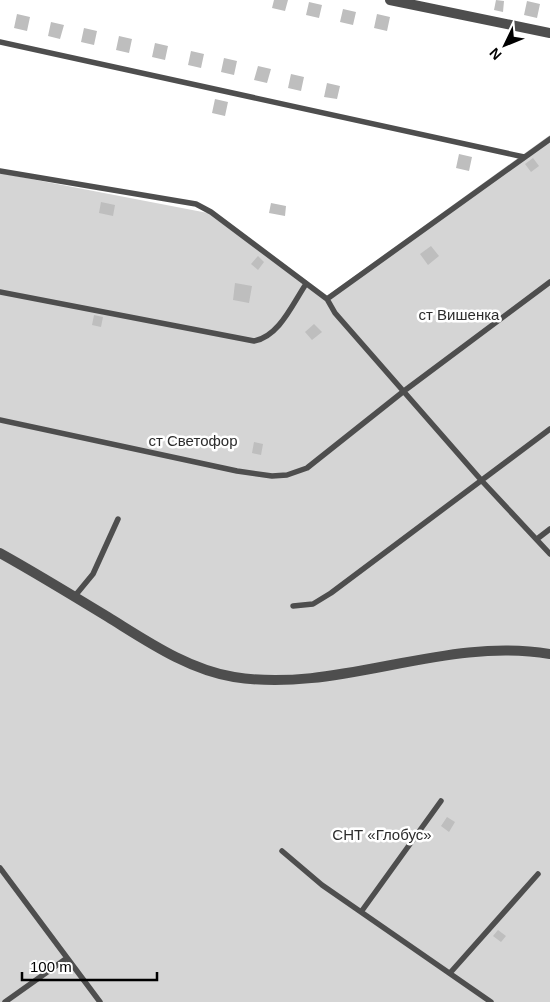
<svg xmlns="http://www.w3.org/2000/svg" width="550" height="1002" font-family="Helvetica,sans-serif">
<style>
.green{fill:#d5d5d5}
.building{fill:#bebebe}
.lines{fill:none;stroke-linecap:round;stroke-linejoin:round}
.lane{stroke:#4e4e4e;stroke-width:5.5}
.street{stroke:#4e4e4e;stroke-width:10}
.labels{text-anchor:middle;dominant-baseline:central;stroke-width:5;stroke-linejoin:round;paint-order:stroke}
.park-label{font-size:15px;fill:#2c2c2c;stroke:#fff}
</style>
<rect width="100%" height="100%" fill="#fff"/>
<path class="green" d="M550,135v867h-550v-829l213,41 111,84z"/>
<path class="building" d="M274,0h14l-3,11 -13,-3z
M496,0l8,1 -1,11 -9,-2z
M527,1l13,3 -3,14 -13,-3z
M309,2l13,3 -3,13 -13,-3z
M343,9l13,3 -3,13 -13,-3z
M17,14l13,3 -3,14 -13,-3z
M377,14l13,3 -3,14 -13,-3z
M51,22l13,3 -4,14 -12,-3z
M84,28l13,3 -3,14 -13,-3z
M119,36l13,3 -3,14 -13,-3z
M155,43l13,3 -3,14 -13,-3z
M191,51l13,3 -3,14 -13,-3z
M224,58l13,3 -3,14 -13,-3z
M258,66l13,3 -4,14 -13,-3z
M291,74l13,3 -3,14 -13,-3z
M327,83l13,3 -3,13 -13,-2z
M215,99l13,3 -3,14 -13,-3z
M459,154l13,3 -3,14 -13,-3z
M533,158l6,8 -8,6 -6,-8z
M101,202l14,3 -2,11 -14,-3z
M271,203l15,3 -1,10 -16,-3z
M431,246l8,10 -11,9 -8,-11z
M258,256l6,6 -6,8 -7,-6z
M235,283l17,3 -3,17 -16,-3z
M94,315l9,2 -2,10 -9,-2z
M314,324l8,8 -10,8 -7,-8z
M254,442l9,2 -2,11 -9,-2z
M447,817l8,5 -6,10 -8,-6z
M498,930l8,6 -5,6 -8,-6z"/>
<g class="lines">
<path class="lane" d="M0,42l524,115
M0,171l196,33 15,8 116,87 8,14 147,168 68,73
M0,292l254,49c25,-4 39,-38 52,-57
M327,299l223,-160
M0,420l237,51 35,5 15,-1 20,-7 97,-77 146,-109
M537,539l13,-10
M74,597l19,-23 25,-55
M293,606l20,-2 18,-11 219,-164
M282,851l40,34 169,117
M0,868l100,134
M361,912l80,-111
M450,973l88,-99
M5,1002l62,-44"/>
<path class="street" d="M390,0l160,33
M0,553c36,20 72,42 108,64 39,24 79,52 126,60 104,17 208,-41 316,-23"/>
</g>
<g class="labels">
<g class="park-label">
<text x="459" y="314">ст Вишенка</text>
<text x="193" y="440">ст Светофор</text>
<text x="382" y="834">СНТ «Глобус»</text>
</g>
</g>
<g transform="translate(505 45) rotate(227)" stroke="#ffffff" stroke-width="4" paint-order="stroke">
<path d="M0-4L9 19L0 12L-9 19Z" fill="#000000"/>
<text y="-8" font-size="14" font-weight="bold" text-anchor="middle" fill="#000000">N</text>
</g>
<path d="M22 972v8h135v-8" fill="none" stroke="#000000" stroke-width="2.5"/>
<text x="30" y="972" font-size="15" fill="#000000" stroke="#ffffff" stroke-width="4" paint-order="stroke">100 m</text>
</svg>
